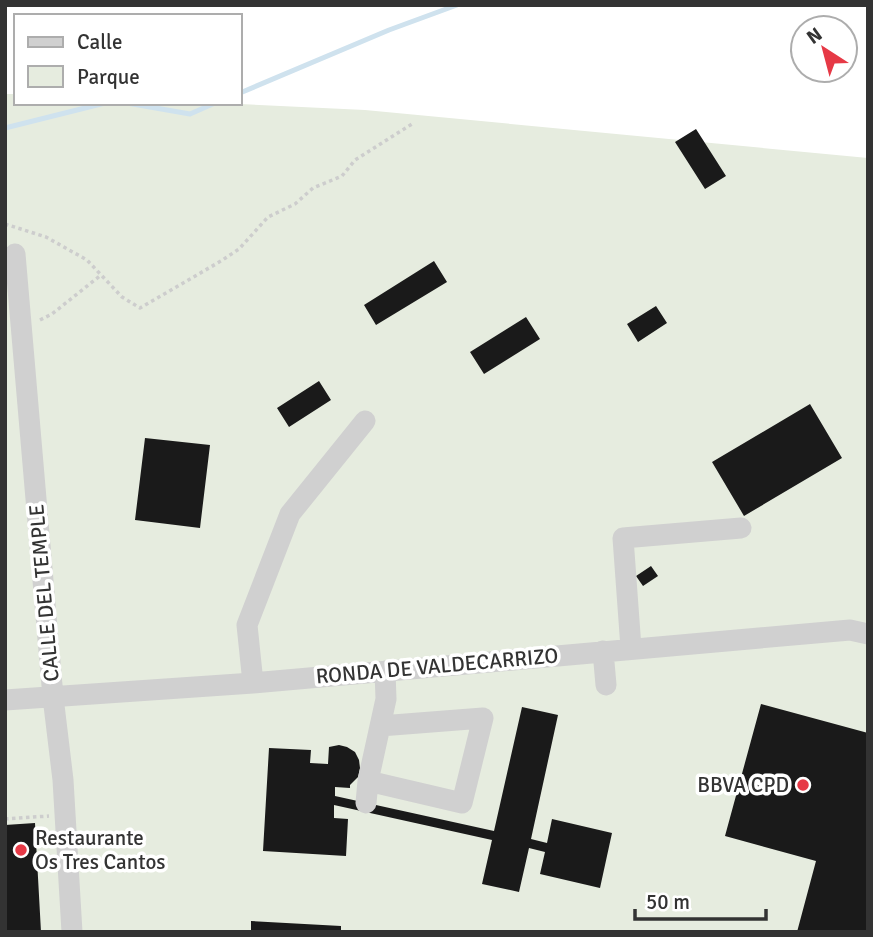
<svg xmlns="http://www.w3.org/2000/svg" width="873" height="937" font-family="Signika,sans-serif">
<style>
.green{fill:#e6ecdf}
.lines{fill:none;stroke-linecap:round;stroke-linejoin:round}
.stream{stroke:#cfe2ee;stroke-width:5}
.building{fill:#1a1a1a}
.path{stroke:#cdcdcd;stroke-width:3.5;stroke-dasharray:3.5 3.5;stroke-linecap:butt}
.minor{stroke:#d0d0d0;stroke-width:21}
.poi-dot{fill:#e63946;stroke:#fff;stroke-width:2.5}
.labels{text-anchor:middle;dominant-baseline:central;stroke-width:7;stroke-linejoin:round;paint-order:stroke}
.street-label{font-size:21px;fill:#333;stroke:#fff}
.poi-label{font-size:21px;fill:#333;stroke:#fff;text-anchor:end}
</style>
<rect width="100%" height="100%" fill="#fff"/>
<path class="green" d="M5,94h11v9h203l146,7 503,48v774h-863z"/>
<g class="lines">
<path class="stream" d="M240,93l149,-63 68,-25
M127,103l63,11 25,-11
M5,128l100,-25"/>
</g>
<path class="building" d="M696,129l30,47 -21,13 -30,-47z
M434,261l13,21 -71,43 -12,-20z
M656,306l11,17 -29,19 -11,-18z
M526,317l14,22 -56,35 -14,-22z
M319,381l12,19 -42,27 -12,-19z
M810,404l32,54 -98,58 -32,-54z
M145,438l65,7 -10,83 -65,-8z
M651,566l7,10 -15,10 -7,-10z
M761,704l107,29v199h-71l19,-71 -91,-25z
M522,707l36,8 -27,124 16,4 5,-24 60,14 -12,55 -60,-14 5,-22 -16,-4 -10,44 -37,-8 10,-44 -158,-35v13l14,1 -2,37 -83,-5 6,-103 42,2 -1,13 18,1 1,-17 10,-2 8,2 8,5 4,8 1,8 -2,9 -8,8v3l-15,-1v9l159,35z
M35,823l6,109h-36v-107z
M251,921l90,5v6h-90z"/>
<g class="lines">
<path class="path" d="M5,224l41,13 41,23 35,37 18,11 81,-47 18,-12 29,-32 27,-13 18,-16 29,-12 13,-16 57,-36
M40,320l12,-6 49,-39
M5,819l44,-3"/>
<path class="minor" d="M15,254l38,443 10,83 9,152
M631,648l-8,-110 118,-10
M603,651l3,34
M253,683l-6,-58 43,-111 75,-93
M5,700l248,-17 597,-53 18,4
M368,781l94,22 21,-85 -103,8
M366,803l2,-22 18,-82 -1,-28"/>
</g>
<g class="poi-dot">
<circle cx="803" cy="785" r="7"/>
<circle cx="21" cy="850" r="7"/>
</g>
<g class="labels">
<g class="street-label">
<text transform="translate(44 593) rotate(-95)">CALLE DEL TEMPLE</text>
<text transform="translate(437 666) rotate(-5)">RONDA DE VALDECARRIZO</text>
</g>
<g class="poi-label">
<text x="789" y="785">BBVA CPD</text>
<text x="35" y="838" text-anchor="start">Restaurante<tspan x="35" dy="24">Os Tres Cantos</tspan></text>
</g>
</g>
<rect width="873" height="937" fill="none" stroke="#333333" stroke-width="14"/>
<rect x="14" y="14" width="228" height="91" fill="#ffffff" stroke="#adadad" stroke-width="2"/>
<rect x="28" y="37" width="35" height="10" fill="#d0d0d0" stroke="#adadad" stroke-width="2"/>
<text x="77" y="49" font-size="21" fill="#333333">Calle</text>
<rect x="28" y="66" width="35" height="21" fill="#e6ecdf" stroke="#adadad" stroke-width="2"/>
<text x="77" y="84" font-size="21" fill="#333333">Parque</text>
<g transform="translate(824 49) rotate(324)"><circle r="33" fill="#ffffff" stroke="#adadad" stroke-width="2"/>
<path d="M0-5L12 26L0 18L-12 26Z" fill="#e63946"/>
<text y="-10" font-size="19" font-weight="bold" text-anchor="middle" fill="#333333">N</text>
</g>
<path d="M635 909v10h131v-10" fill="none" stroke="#333333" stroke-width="3.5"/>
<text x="646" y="909" font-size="21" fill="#333333" stroke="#ffffff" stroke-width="5" paint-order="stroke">50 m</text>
</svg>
